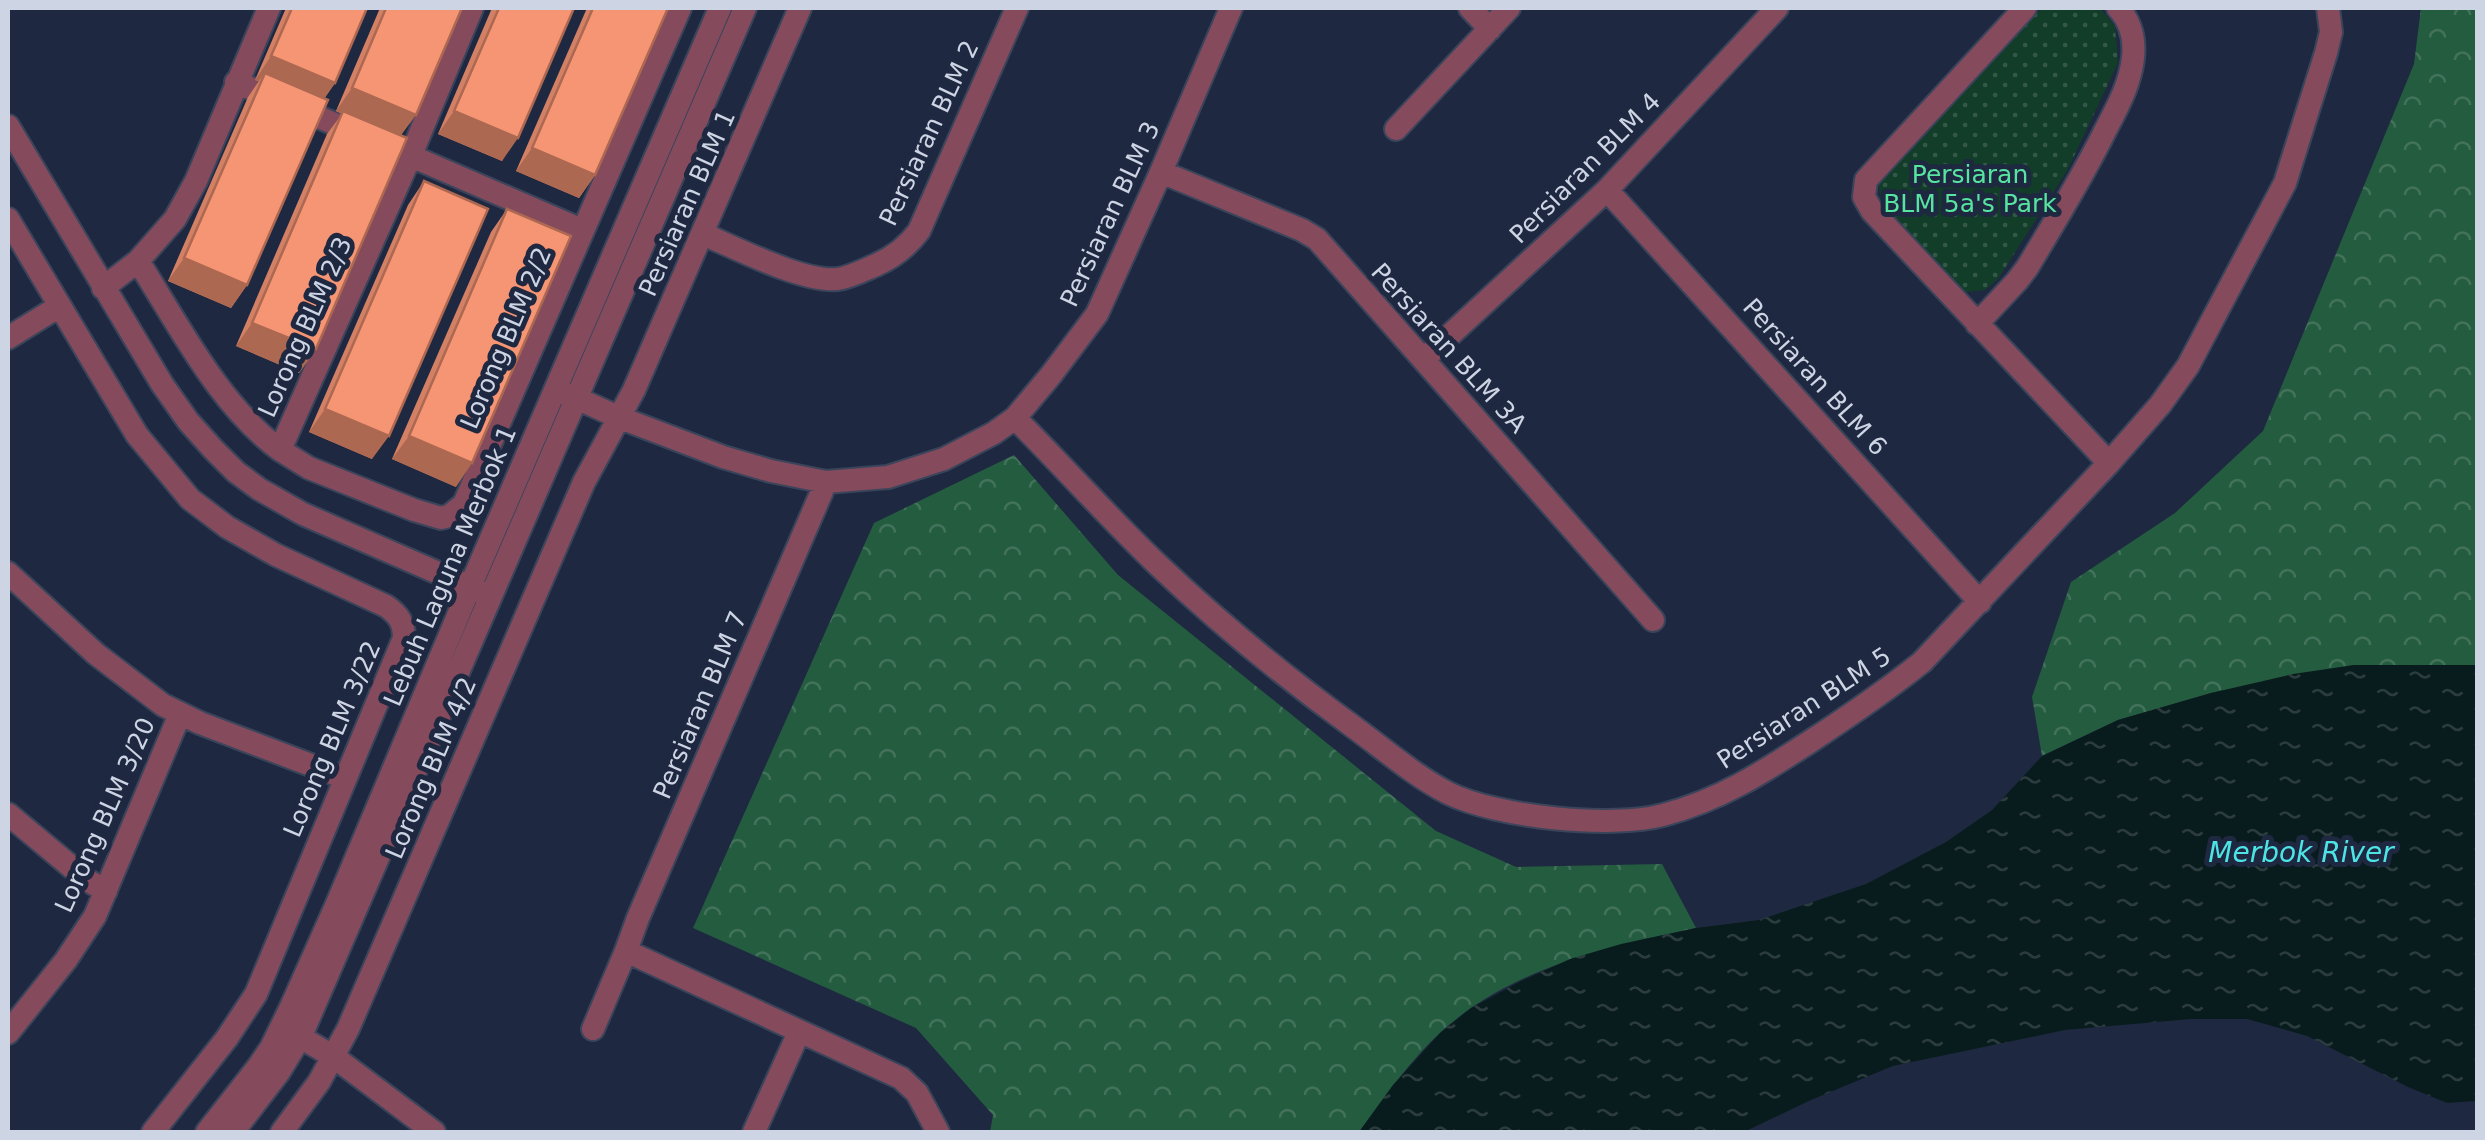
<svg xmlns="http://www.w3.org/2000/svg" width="2485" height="1140" font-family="'DejaVu Sans',sans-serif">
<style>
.forest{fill:url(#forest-crowns)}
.park{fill:url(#park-dots)}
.water{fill:url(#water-ripples)}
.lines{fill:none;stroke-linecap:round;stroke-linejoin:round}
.minor-casing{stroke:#3a445a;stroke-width:26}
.minor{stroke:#864a5d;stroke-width:22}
.wall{fill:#d48064}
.shaded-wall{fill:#ac6851}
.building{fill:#f69574;stroke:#ac6851;stroke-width:2.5}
.labels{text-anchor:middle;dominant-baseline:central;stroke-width:10;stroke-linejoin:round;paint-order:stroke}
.street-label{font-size:25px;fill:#cdd4e4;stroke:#1e2840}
.park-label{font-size:25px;fill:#57e4a0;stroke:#1e2840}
.water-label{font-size:28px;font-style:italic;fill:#4de4e6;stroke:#1e2840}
</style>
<defs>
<pattern id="forest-crowns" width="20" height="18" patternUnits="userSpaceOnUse" patternTransform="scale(2.5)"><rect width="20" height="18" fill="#245c40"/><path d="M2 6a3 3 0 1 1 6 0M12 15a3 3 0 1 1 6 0" fill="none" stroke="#43725b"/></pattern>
<pattern id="park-dots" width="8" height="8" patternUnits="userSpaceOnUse" patternTransform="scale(2.5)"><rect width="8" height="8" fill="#123d28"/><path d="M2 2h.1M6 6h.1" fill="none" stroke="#335847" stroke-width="1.8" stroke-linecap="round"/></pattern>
<pattern id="water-ripples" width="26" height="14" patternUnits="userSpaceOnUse" patternTransform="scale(2.5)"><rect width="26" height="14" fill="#091c1d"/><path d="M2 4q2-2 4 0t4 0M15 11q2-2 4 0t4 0" fill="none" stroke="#2c3c3e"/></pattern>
</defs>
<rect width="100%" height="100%" fill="#1e2840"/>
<path class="forest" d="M2421,8h56v657h-123l-143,28 -93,27 -76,36 -10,-59 39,-115 104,-69 88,-82 151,-367z
M1014,455l104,120 318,256 80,36 146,-3 34,64c-89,19 -184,40 -254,103 -32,29 -58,67 -83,101h-369l3,-17 -77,-87 -223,-100 181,-405z"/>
<path class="park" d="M2042,8h58l15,18 3,37 -51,108 -69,108 -13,11 -19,2 -85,-88 -3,-24z"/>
<path class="water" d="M2354,665h123v436l-30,2 -39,-16 -101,-51 -60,-17h-56l-126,11 -172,36 -82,34 -67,32h-385l34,-47 47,-52 31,-25 50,-27 49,-22 51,-15 75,-16 63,-8 107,-36 80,-42 46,-32 50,-54 76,-36 93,-27 82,-19z"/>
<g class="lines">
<defs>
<path id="minor" d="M1470,8l20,21
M2025,8l-159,172 -2,17 8,14 237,252
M236,82l127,54
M8,126l154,258 26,37 25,28 23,23 23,17 44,25 179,78
M1396,129l113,-121
M397,150l185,80
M1161,172l141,58 15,9 336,381
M1607,190l373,412
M8,219l129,216 53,64 37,28 49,28 110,51c13,9 18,17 18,32l-148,356 -29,44 -74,94
M703,234c33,14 101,49 135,45 13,-2 26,-9 38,-14 18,-8 31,-18 43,-34l98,-223
M138,261c41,64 80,143 142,189l131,-295 61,-147
M103,288l35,-27 37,-42 21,-38 73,-173
M1977,324l40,-43 10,-13c27,-45 55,-90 78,-137 12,-23 25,-46 28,-73 2,-19 -2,-36 -15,-50
M8,338l50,-31
M1424,359l183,-169 170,-182
M563,392l55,25 105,40 48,14 55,11 62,-5 56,-18 50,-26 21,-15 36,-43 46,-61 64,-142 70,-164
M1015,418c48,48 93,99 142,146 62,59 129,114 198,164 30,22 60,48 93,65 48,24 164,36 215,22 57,-15 99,-42 148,-74 38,-25 75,-50 111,-79l187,-199 51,-58 28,-39 97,-183 41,-130 5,-21 -3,-24
M280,450l29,18 105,42 27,8 8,-2 15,-12 216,-496
M826,482l-188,436 -12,33 275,127 16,15 21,39
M8,573l88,81 67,51 37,18 145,55
M8,814l79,66 19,11
M593,1029l33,-78
M290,1031l44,26 100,75
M8,1033l58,-73 29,-44 85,-202
M207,1132l51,-65 13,-19 20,-41 45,-101 134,-319 250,-579
M233,1132l46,-60 22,-36 444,-1028
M282,1132l37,-50 29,-53 236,-547 50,-92 166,-382
M754,1132l45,-100"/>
</defs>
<use href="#minor" class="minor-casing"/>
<use href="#minor" class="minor"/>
</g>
<path class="wall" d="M286,8h81l-32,75 -11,16 -77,186 -16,23 -63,-27 80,-184 11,-16 -4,-1z
M380,8h82l-61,127 -85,214 -17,24 -63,-27 91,-212 15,-20 -6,-3z
M492,8h82l-72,153 -64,-27z
M587,8h81l-73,167 -16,23 -63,-27z
M424,181l-52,278 -63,-27 99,-227z
M507,209l-51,278 -64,-28 99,-227z"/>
<path class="shaded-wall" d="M271,56l64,27 -17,24 -53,-34 -6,8 -4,-1z
M352,88l64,27 -17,23 -63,-27z
M454,111l64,27 -16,23 -64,-27z
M532,148l63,27 -16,23 -63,-27z
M184,258l63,27 -16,23 -63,-27z
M252,323l64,26 -17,24 -63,-27z
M325,409l64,27 -17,23 -63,-27z
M409,436l63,27 -16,24 -64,-28z"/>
<path class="building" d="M292,8h75l-32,75 -64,-27z
M386,8h76l-46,107 -64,-27z
M499,8h75l-56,130 -64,-27z
M593,8h75l-73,167 -63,-27z
M265,73l63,27 -81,185 -63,-27z
M343,111l64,27 -91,211 -64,-26z
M424,181l64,28 -99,227 -64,-27z
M507,209l64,27 -99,227 -63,-27z"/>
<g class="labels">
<g class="street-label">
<text transform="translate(929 133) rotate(-65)">Persiaran BLM 2</text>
<text transform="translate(1585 168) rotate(-45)">Persiaran BLM 4</text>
<text transform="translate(687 203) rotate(-66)">Persiaran BLM 1</text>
<text transform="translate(1110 214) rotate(-65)">Persiaran BLM 3</text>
<text transform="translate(305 327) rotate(-66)">Lorong BLM 2/3</text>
<text transform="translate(506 338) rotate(-67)">Lorong BLM 2/2</text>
<text transform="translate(1449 348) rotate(48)">Persiaran BLM 3A</text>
<text transform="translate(1815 377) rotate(48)">Persiaran BLM 6</text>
<text transform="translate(450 566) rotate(-67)">Lebuh Laguna Merbok 1</text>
<text transform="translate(700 705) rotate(-67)">Persiaran BLM 7</text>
<text transform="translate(1804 708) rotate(-33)">Persiaran BLM 5</text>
<text transform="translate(332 739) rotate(-67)">Lorong BLM 3/22</text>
<text transform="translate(431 768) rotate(-67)">Lorong BLM 4/2</text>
<text transform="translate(105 815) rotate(-66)">Lorong BLM 3/20</text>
</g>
<g class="park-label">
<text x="1970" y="174">Persiaran<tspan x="1970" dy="29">BLM 5a's Park</tspan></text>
</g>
<g class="water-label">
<text x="2301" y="852">Merbok River</text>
</g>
</g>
<rect width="2485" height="1140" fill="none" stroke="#cdd4e4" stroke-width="20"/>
</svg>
